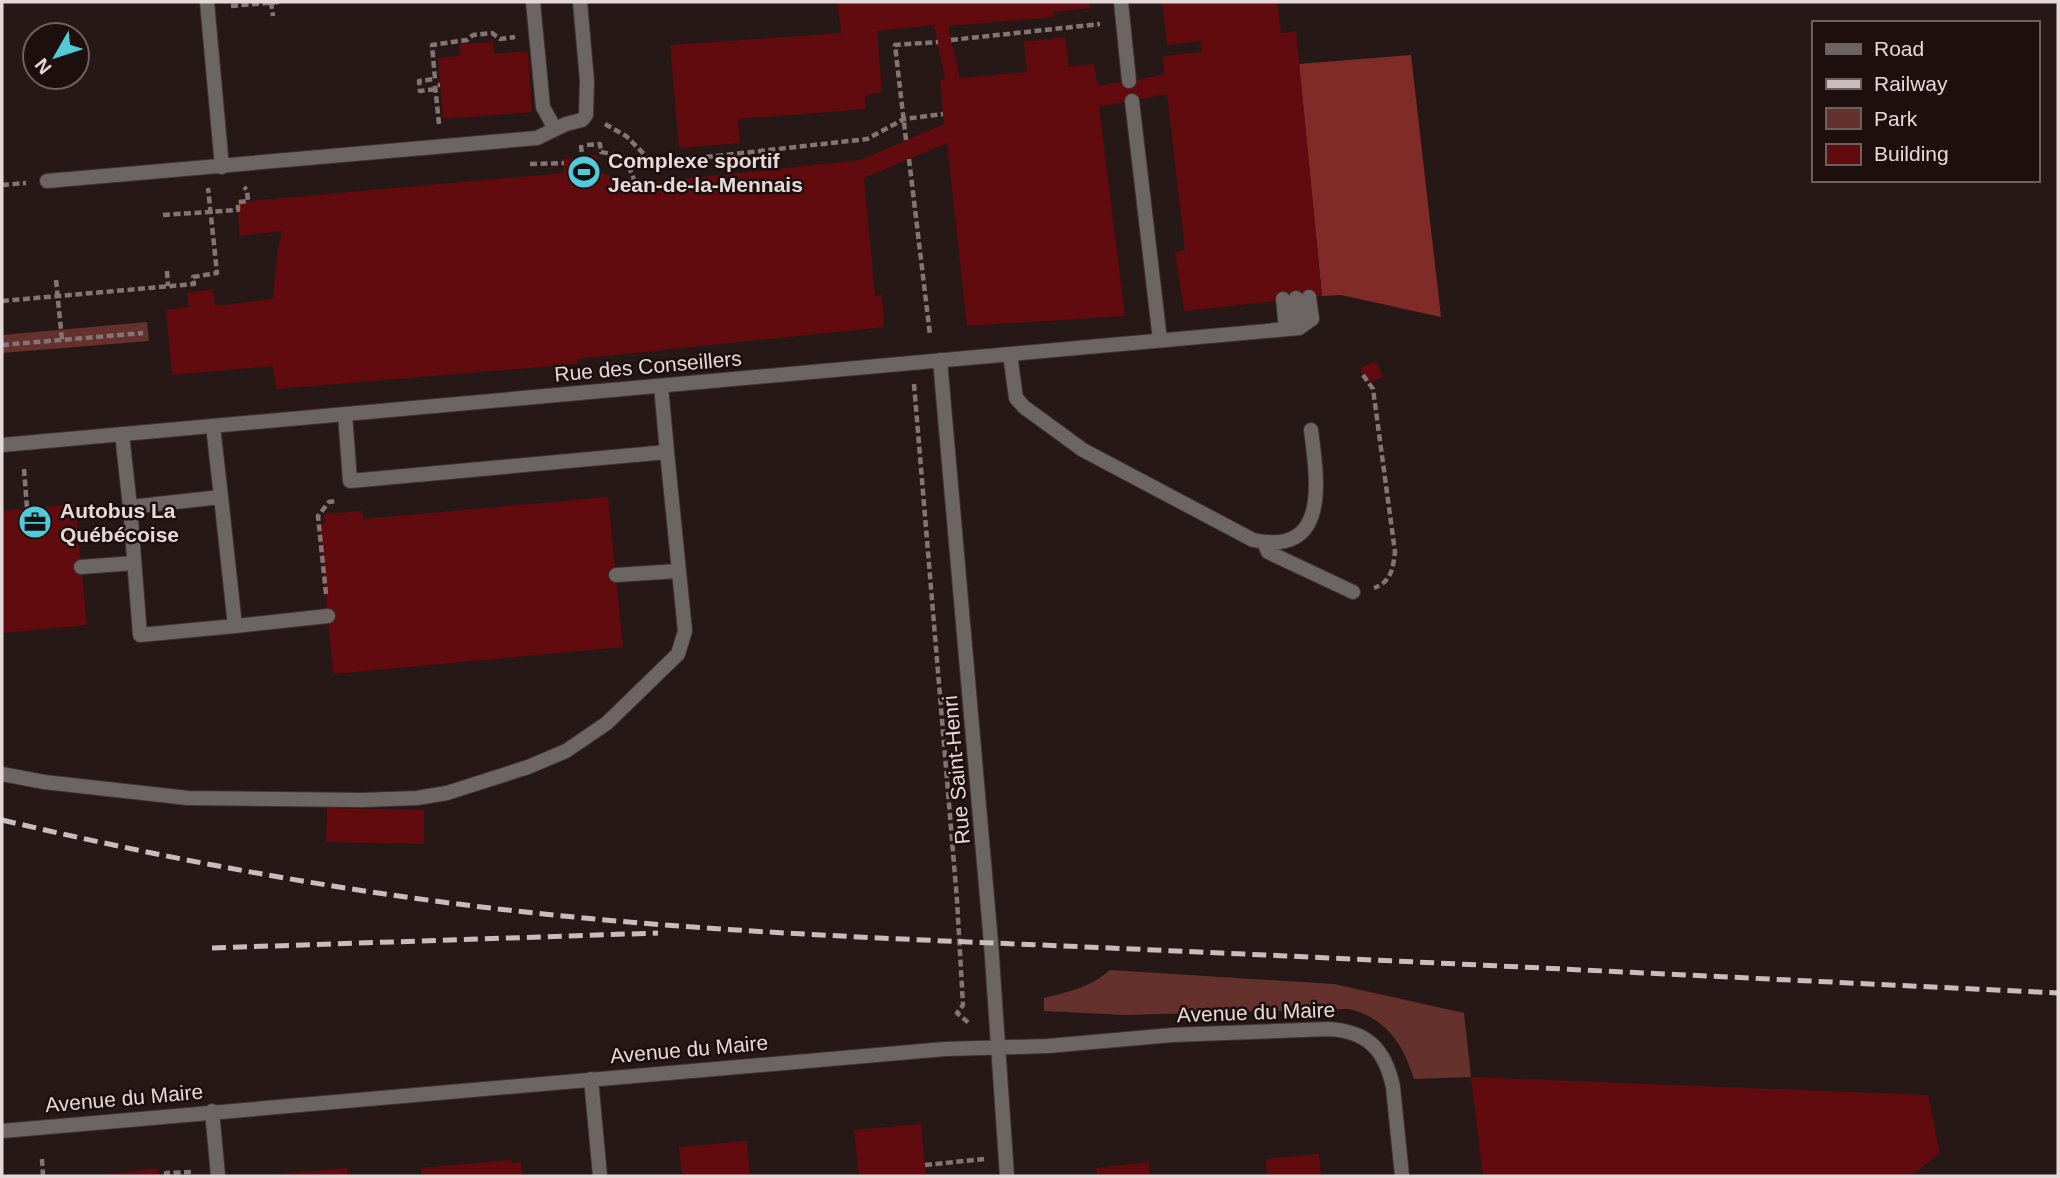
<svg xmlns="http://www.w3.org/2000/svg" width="2060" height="1178" font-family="Arial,sans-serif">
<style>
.green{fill:#64312d}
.forest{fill:#802b28}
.building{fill:#610b0f}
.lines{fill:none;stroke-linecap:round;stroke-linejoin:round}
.lane-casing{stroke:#413332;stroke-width:16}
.street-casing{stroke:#413332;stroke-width:16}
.path{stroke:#827574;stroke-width:4.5;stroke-dasharray:7 3.5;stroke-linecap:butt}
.lane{stroke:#6d6564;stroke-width:14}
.street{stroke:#6d6564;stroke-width:14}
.rail{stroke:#c8bdbc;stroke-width:5;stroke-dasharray:14 7;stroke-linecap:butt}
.labels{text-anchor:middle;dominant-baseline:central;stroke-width:5;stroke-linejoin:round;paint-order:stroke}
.poi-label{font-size:21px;font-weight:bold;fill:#e4d9d8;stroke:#1d0f0e;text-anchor:start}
.street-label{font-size:21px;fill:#e4d9d8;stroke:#1d0f0e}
</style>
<rect width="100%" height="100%" fill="#261817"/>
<path class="green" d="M147,322l2,19 -147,12v-18z
M1110,970l224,14 130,29 7,64 -57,2c-11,-35 -28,-61 -65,-70l-224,6 -81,-4v-13c24,-6 47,-11 66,-28z"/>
<path class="forest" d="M1411,55l30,262 -100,-22 -19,1 -23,-232z"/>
<path class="building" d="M837,2h253v6l-37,4 1,5 -106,9 12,52 67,-6 -3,-30 41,-5 4,30 25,-3 4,22 66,-11 -1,-19 39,-4 -2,-11 -33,4 -5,-43h115l4,31 15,-2 26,265 -138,15 -9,-59 10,-2 -18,-156 -68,13 26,209 -158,10 -20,-183 -83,35 11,118 7,-1 2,32 -307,32v5l-301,25 -3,-23 -101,9 -6,-65 23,-3 -2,-14 26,-4 2,17 58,-7 4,-45 5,-23 -43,5 -1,-34 326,-29v-14l33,-4 2,17 15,5 8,14 13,-1v-6l225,-24 84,-36 -4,-44h5l-11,-55 -57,6 5,61 -17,3 1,14 -128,10 2,24 -61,5 -9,-103 171,-12z
M493,42l1,12 34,-3 4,61 -89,7 -5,-61 22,-2 -1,-12z
M1376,361l7,16 -16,6 -7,-15z
M608,497l15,150 -290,27 -14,-149 6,-1 -1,-10 38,-3 1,8z
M75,504l12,121 -85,8v-122z
M327,808l97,2v34l-98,-2z
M1471,1077l457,18 12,58 -29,23h-428z
M921,1124l5,52h-67l-5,-46z
M747,1141l3,35h-68l-3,-29z
M1319,1154l2,22h-54l-1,-17z
M511,1160l1,3 9,-1 2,14h-101l-1,-8z
M1149,1162l1,14h-53l-1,-8z
M158,1168l1,8h-54l-1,-1z
M347,1168l1,8h-69v-2z"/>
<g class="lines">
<defs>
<path id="lane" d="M207,2l15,165
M533,2l10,105 12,22
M1121,2l8,79
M1132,101l28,239
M47,181l490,-43 29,-14 16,-4 4,-5 1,-34 -7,-79
M1296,298l3,30 13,-9 -3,-22
M1283,299l3,30
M1010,354l6,44 8,9 59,43 170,90c78,17 64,-62 58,-110
M345,414l5,67 317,-29 -6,-66
M122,434l8,73 91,-10 -8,-71
M130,507l10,128 95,-9 -14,-129
M1264,542l4,10 85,40
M81,567l53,-4
M616,575l62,-4
M235,626l93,-10
M2,774l42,8 144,16 174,2 55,-2 30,-5 81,-26 38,-16 41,-28 71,-69 7,-23 -18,-179"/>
<path id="street" d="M940,360l51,583 16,233
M2,445l1297,-117
M591,1079l9,97
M212,1111l6,65
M2,1131l943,-82 103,-3 124,-11 156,-6c39,2 57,20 65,58l9,89"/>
</defs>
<use href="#lane" class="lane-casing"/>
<use href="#street" class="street-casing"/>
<path class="path" d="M271,2l2,14
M231,6l48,-4
M951,40l149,-16
M435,89l-15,2 -1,-10 16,-2 -3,-34 35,-5 6,-5 19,-2 8,6 15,-2
M439,124l-4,-39h5
M605,124l21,12 27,27 214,-24 37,-20 39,-5
M906,140l-11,-95 43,-3
M581,145l1,11
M587,145l13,-1 1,8c20,3 30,13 34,32
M909,159l21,176
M530,164l34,-1
M2,185l24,-2
M163,215l75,-5v-8l10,-1 -1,-11 -3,-3
M167,271l1,15
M56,280l6,60
M2,301l192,-17 -1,-7 24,-4 -9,-85
M2,345l141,-12
M1363,375l10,14 22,163c-2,17 -4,30 -21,36
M914,384l43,516 6,105 -6,8 13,11
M24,469l3,39
M76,516l34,-5
M326,594l-8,-78 11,-14 8,-1
M42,1159l1,17
M925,1165l59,-6
M166,1176v-3l25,-1"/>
<use href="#lane" class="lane"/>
<use href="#street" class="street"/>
<path class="rail" d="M2,820c178,42 359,75 542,94 210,22 422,27 632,37 294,13 588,28 882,42
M212,948l446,-15"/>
</g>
<defs>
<symbol id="stadium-disc" viewBox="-11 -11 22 22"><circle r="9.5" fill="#52cbd9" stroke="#1d0f0e"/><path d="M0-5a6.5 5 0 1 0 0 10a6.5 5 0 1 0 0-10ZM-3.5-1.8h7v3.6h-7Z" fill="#111"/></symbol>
<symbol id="office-disc" viewBox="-11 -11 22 22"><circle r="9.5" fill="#52cbd9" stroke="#1d0f0e"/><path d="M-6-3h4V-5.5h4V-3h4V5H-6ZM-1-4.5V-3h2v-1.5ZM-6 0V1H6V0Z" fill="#111"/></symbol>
</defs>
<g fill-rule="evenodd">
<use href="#stadium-disc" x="565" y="153" width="38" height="38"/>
<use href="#office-disc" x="16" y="503" width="38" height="38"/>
</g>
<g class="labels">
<g class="poi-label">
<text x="608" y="160">Complexe sportif<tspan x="608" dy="24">Jean-de-la-Mennais</tspan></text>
<text x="60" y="510">Autobus La<tspan x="60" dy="24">Québécoise</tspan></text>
</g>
<g class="street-label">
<text transform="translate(648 366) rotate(-5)">Rue des Conseillers</text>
<text transform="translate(956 770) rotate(-95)">Rue Saint-Henri</text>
<text transform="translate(1256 1012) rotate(-2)">Avenue du Maire</text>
<text transform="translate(689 1049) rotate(-5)">Avenue du Maire</text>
<text transform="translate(124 1098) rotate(-5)">Avenue du Maire</text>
</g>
</g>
<rect width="2060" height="1178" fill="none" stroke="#e4d9d8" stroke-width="7"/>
<rect x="1812" y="21" width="228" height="161" fill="#1d0f0e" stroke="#6d605f" stroke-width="2"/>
<rect x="1826" y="44" width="35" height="10" fill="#6d6564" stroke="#6d605f" stroke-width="2"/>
<text x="1874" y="56" font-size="21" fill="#e4d9d8">Road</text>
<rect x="1826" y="79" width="35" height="10" fill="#c8bdbc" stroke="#6d605f" stroke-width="2"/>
<text x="1874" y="91" font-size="21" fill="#e4d9d8">Railway</text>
<rect x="1826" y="108" width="35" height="21" fill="#64312d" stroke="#6d605f" stroke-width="2"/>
<text x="1874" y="126" font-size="21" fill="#e4d9d8">Park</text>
<rect x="1826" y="144" width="35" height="21" fill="#610b0f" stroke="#6d605f" stroke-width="2"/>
<text x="1874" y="161" font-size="21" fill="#e4d9d8">Building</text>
<g transform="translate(56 56) rotate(231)"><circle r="33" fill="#1d0f0e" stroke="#6d605f" stroke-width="2"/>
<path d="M0-5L12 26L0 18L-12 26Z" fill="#52cbd9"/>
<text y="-10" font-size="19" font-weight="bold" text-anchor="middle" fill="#e4d9d8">N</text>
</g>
</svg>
